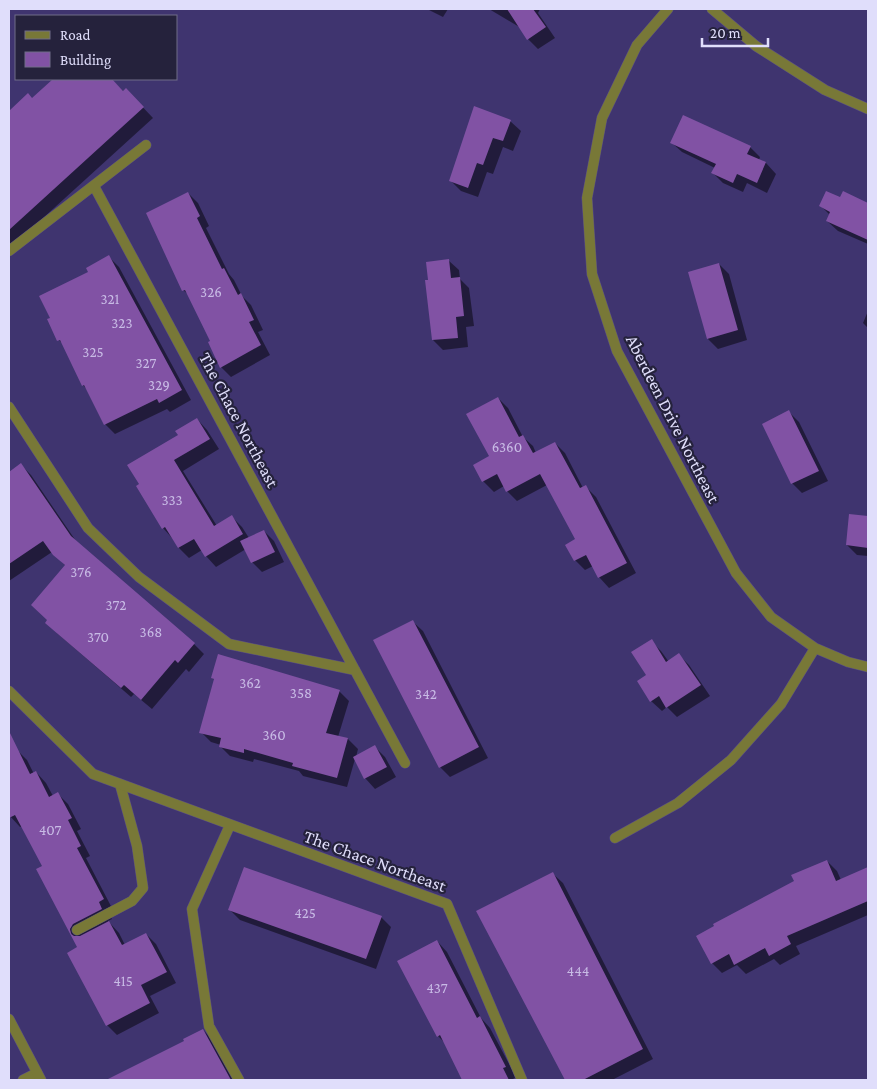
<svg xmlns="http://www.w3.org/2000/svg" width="877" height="1089" font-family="'Crimson Pro',serif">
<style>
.shadow{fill:#0007}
.building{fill:#8152a4}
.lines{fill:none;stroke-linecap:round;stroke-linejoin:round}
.service-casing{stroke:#594f85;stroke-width:11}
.minor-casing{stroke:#594f85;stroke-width:11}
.tertiary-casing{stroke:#594f85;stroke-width:11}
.service{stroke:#787837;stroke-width:10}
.minor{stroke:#787837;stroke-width:10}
.tertiary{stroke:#787837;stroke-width:10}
.labels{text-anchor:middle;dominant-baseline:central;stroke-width:4.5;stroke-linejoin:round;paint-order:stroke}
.number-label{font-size:15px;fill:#c8bbe5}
.street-label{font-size:18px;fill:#e0defb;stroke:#25223c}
</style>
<rect width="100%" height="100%" fill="#3f346f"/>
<path class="shadow" d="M427,9h21l-5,8z
M489,9h51l-2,4 17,25 -17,11 -10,-10 -7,-11z
M55,79h56l13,13 12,8 17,18 -144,131v-136l19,-18 4,4z
M475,108l35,13 11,10 -8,20 -10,-4 -10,27 -6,-2 -9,25 -17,-6 -11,-11z
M671,142l79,5 10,10 -1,3 7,3 10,11 -9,19 -20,-10 -4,9 -20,-9 -10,-10 2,-5 -33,-16z
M188,193l10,10 11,23 -3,2 23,46 5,6 8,16 9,9 12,25 -5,2 12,23 -39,22 -10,-10 -9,-25 -23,-47 -6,-5z
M843,193l25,11v40l-30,-13 -11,-10 3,-6 -9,-9 19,-7z
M109,257l10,10 72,133 -21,12 -3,-3 -52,25 -10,-10 -16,-32 -6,-7 -19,-40 -5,-5 31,-67z
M448,260l11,10 1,9 9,9 5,38 -8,1 2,20 -25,3 -10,-10 -4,-59z
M719,264l10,10 18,66 -29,9 -10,-10z
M868,311v17l-5,-5z
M498,398l10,10 15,29 10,9 3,7 19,-10 10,10 18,35 3,-1 10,10 40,76 -27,15 -10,-11 -6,-11 -8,4 -10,-10 2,-20 -30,-55 -30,16 -10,-10 -3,-5 -10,6 -11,-11 -8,-16 15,-8z
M789,412l10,10 29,59 -26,12 -10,-10z
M197,419l10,11 12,19 -36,22 34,55 15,-9 10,10 7,11 15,-7 10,10 10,21 -22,10 -10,-10 -6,-13 -30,18 -10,-11 -4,-6 -13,8 -10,-10 -7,-10 -9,-10 -25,-42 42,-51z
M21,465l10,10 47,69 116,100 10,10 -15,18 -3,-3 -34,40 -18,-15 -3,3 -74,-64 9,-67 -14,-14 -43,29v-107z
M850,515l18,2v39l-11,-1 -10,-10z
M412,621l11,10 65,127 -38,19 -10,-10z
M651,641l10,10 8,11 10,-7 10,10 21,31 -33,21 -10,-10 -5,4 -11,-10 -3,-25z
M212,678l127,13 10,10 -11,36 10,2 10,10 -2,8 19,-10 10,10 11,20 -21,12 -10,-11 -10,-19 -8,28 -44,-11 -4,-5 -45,-12 -1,3 -23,-6 -10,-10 1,-1 -10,-3 -10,-10 14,-52z
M9,747l3,6 5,-3 10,10 7,14 2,-2 10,11 7,13 5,-2 10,10 13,25 -4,2 13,25 -4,2 27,52 -5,2 4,7 -4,2 11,12 6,12 21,-11 10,10 20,39 -26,13 9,17 -42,22 -10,-10 -28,-77 -41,-79 5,-3 -21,-40 -2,1 -11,-12z
M827,861l10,10 4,9 27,-11v46l-72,31 4,8 -20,11 -6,-6 -28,15 -9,-9 -15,8 -10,-10 83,-82z
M552,873l11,10 90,176 -41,21h-46l-88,-168z
M229,909l152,8 10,10 -15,42 -136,-49z
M437,941l10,11 34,66 9,10 26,49 -3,2v1h-50l-17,-36 -8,-8z
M203,1030l10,10 22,40h-99l-5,-11 55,-27z"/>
<path class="building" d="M507,9h26l13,18 -19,13z
M53,79h59l11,12 3,-3 18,19 -135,123v-119l19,-18 4,5z
M474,106l37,14 -8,21 -10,-3 -10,27 -6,-2 -9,25 -19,-7z
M683,115l68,31 -4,8 19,8 -9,21 -20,-9 -4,9 -22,-10 5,-9 -46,-21z
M826,191l14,6 3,-6 25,12v37l-42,-19 4,-9 -11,-6z
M188,192l12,24 -3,2 25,51 2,-1 14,27 3,-2 13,27 -5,2 12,23 -41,23 -12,-26 2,-1 -25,-51 -3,1 -36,-78z
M109,255l73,135 -23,13 -2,-4 -53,26 -20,-40 -2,1 -22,-46 -3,1 -10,-22 3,-1 -11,-22 49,-24 -2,-4z
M449,259l2,19 9,-1 4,39 -8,1 2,21 -26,2 -7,-60h3l-2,-18z
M719,263l19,67 -31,9 -19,-67z
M498,397l21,40 4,-2 10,18 22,-11 25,46 6,-3 41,78 -29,15 -12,-23 -12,6 -9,-16 10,-6 -35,-65 -34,18 -9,-18 -15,8 -9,-17 16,-9 -23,-42z
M789,410l30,61 -28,13 -29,-60z
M197,418l13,21 -36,21 40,66 18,-11 11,19 -38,23 -11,-18 -16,9 -13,-21 -3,2 -26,-43 3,-2 -12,-19 51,-30 -3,-4z
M21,463l50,73 124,107 -17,20 -3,-3 -34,40 -17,-15 -3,3 -76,-65 2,-3 -16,-15 34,-40 -12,-10 -10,-14 -34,23v-92z
M849,514l19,2v32l-22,-3z
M264,530l11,22 -24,11 -11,-22z
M413,620l66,127 -40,21 -66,-128z
M652,639l14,23 13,-9 22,32 -35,23 -7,-12 -9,6 -13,-21 9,-6 -15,-23z
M218,654l122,36 -14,43 22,5 -11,40 -45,-12 1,-3 -49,-14v4l-25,-6 2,-9 -22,-5 15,-54 -3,-1z
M9,731l21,43 6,-3 13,26 9,-5 14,26 -4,2 13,26 -4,2 27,51 -5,3 3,7 -29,15 -3,5 1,5 3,2h6l29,-15 13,24 24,-12 21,39 -26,13 9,18 -44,23 -39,-73 10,-6 -41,-78 6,-3 -27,-51 -6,3z
M375,745l12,22 -23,12 -11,-22z
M827,860l9,21 32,-14v34l-81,35 4,8 -22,12 -4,-8 -31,17 -5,-11 -18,10 -15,-28 18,-10 -1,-2 81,-43 -3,-6z
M244,867l138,49 -16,43 -138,-49z
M553,872l90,177 -60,31h-18l-89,-169z
M437,940l40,78 3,-2 26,51 -3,1 6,12h-47l-22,-45 -3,2 -40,-76z
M203,1029l28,51h-125l78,-39 -1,-2z"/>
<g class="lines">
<defs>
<path id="service" d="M77,930l55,-29 11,-13 -6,-42 -17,-62
M23,1080l14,-7"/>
<path id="minor" d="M668,9l-31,36 -35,73 -15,80 5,76 25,77 119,222 35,44 44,31 33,14 20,5
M712,9l44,37 69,44 43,19
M94,186l311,577
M9,251l137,-106
M9,407l79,121 51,49 90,67 126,26
M9,691l84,83 354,130 75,176
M230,825l-38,84 17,117 30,54
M615,838l63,-35 53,-43 50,-56 34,-56"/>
<path id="tertiary" d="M9,1019l32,61"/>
</defs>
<use href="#service" class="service-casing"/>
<use href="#minor" class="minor-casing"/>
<use href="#tertiary" class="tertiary-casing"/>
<use href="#service" class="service"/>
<use href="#minor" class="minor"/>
<use href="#tertiary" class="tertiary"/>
</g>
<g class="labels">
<g class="number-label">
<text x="211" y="292">326</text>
<text x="110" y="299">321</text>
<text x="122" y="323">323</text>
<text x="93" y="352">325</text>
<text x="146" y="363">327</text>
<text x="159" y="385">329</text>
<text x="507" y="447">6360</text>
<text x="172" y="500">333</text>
<text x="81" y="572">376</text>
<text x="116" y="605">372</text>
<text x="151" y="632">368</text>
<text x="98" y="637">370</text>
<text x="250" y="683">362</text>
<text x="301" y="693">358</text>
<text x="426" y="694">342</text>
<text x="274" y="735">360</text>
<text x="50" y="830">407</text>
<text x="305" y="913">425</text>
<text x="578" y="971">444</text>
<text x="123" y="981">415</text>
<text x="437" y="988">437</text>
</g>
<g class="street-label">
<text transform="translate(673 419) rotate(63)">Aberdeen Drive Northeast</text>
<text transform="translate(239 420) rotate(62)">The Chace Northeast</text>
<text transform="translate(375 861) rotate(20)">The Chace Northeast</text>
</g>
</g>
<rect width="877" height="1089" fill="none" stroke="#e0defb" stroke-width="20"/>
<rect x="15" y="15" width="162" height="65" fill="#25223c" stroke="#706d88"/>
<rect x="25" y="31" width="25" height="8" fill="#787837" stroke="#706d88"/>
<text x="60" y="40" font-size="15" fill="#e0defb">Road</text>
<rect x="25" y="52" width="25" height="15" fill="#8152a4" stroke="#706d88"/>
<text x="60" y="65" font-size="15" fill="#e0defb">Building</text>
<path d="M702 38v8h66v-8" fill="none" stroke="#e0defb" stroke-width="2.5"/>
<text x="710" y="38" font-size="15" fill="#e0defb" stroke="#25223c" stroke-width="4" paint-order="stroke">20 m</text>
</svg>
